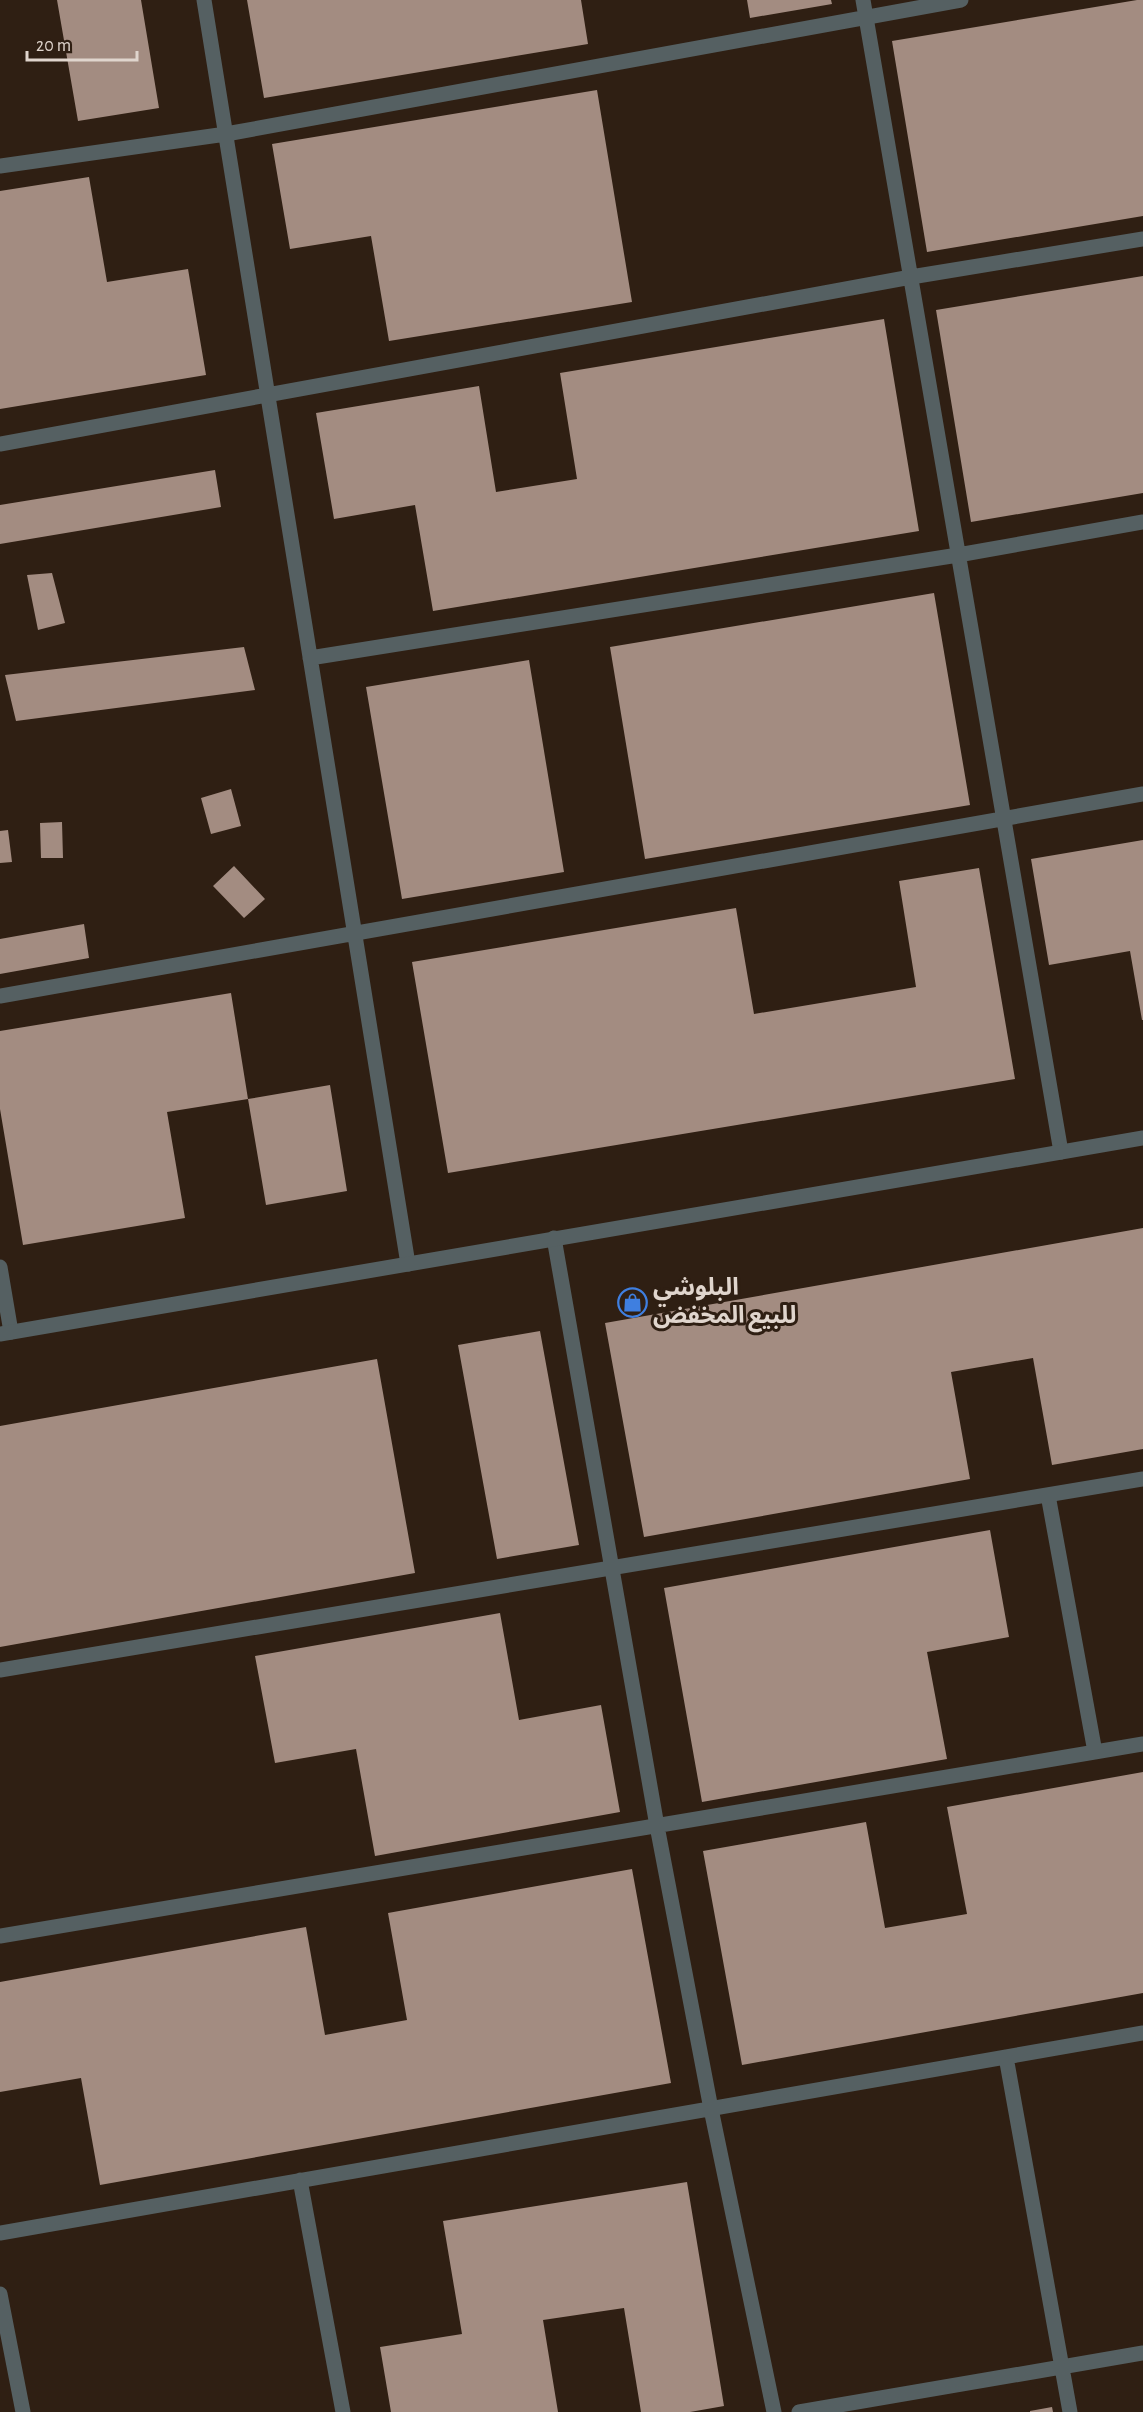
<svg xmlns="http://www.w3.org/2000/svg" width="1143" height="2412" font-family="'Alegreya Sans','Noto Sans Arabic',sans-serif">
<style>
.building{fill:#a38c81}
.lines{fill:none;stroke-linecap:round;stroke-linejoin:round}
.minor{stroke:#556062;stroke-width:15}
.tertiary{stroke:#556062;stroke-width:15}
.labels{text-anchor:middle;dominant-baseline:central;stroke-width:6;stroke-linejoin:round;paint-order:stroke}
.poi-label{font-size:24px;font-weight:bold;fill:#e0d5cd;stroke:#2f1f13;text-anchor:start}
</style>
<rect width="100%" height="100%" fill="#2f1f13"/>
<path class="building" d="M57,0h84l18,108 -81,13z
M247,0h334l7,44 -324,54z
M747,0h84l1,4 -82,14z
M1137,0h6v216l-216,36 -35,-211z
M597,90l35,212 -243,39 -18,-105 -81,13 -18,-105z
M89,177l18,105 81,-13 18,106 -206,34v-218z
M1143,276v217l-172,29 -35,-212z
M884,319l35,212 -486,80 -18,-106 -81,14 -18,-106 163,-27 17,106 81,-13 -17,-106z
M215,470l6,37 -221,37v-39z
M52,573l13,50 -27,7 -11,-55z
M934,593l36,212 -325,54 -35,-212z
M244,647l11,43 -239,31 -11,-46z
M529,660l35,212 -162,27 -36,-212z
M231,789l10,37 -30,8 -10,-36z
M62,822l1,36h-22l-1,-35z
M8,830l4,32 -12,1v-32z
M1143,840v180h-1l-12,-69 -81,14 -18,-106z
M234,866l31,33 -21,19 -31,-32z
M979,868l36,211 -567,94 -36,-211 324,-54 18,106 162,-27 -17,-106z
M84,924l5,34 -89,16v-35z
M231,993l17,106 -81,13 18,106 -162,27 -23,-136v-78z
M330,1085l17,106 -81,14 -18,-106z
M1143,1228v221l-91,16 -19,-107 -82,14 19,107 -326,58 -39,-214z
M540,1331l39,214 -82,14 -39,-214z
M377,1359l38,214 -415,74v-221z
M990,1530l19,107 -82,15 20,107 -245,43 -38,-214z
M500,1613l19,107 82,-15 19,107 -245,44 -19,-107 -81,14 -20,-107z
M1143,1772v221l-401,72 -39,-214 163,-29 19,106 82,-14 -20,-107z
M632,1869l39,214 -571,102 -19,-107 -81,14v-110l306,-55 19,108 82,-15 -19,-107z
M687,2182l37,224 -34,6h-49l-17,-104 -81,12 15,92h-167l-11,-65 82,-13 -19,-113z
M1052,2407l1,5h-23v-1z"/>
<g class="lines">
<path class="minor" d="M204,0l204,1264
M863,0l198,1152
M0,166l226,-32 735,-134
M0,444l911,-167 232,-38
M310,658l648,-103 185,-33
M0,996l1143,-202
M554,1238l103,588 54,283 63,303
M0,1267l11,65
M1048,1495l47,257
M0,1670l1143,-191
M0,1936l1143,-192
M1006,2057l64,355
M300,2180l43,232
M0,2233l1143,-200
M0,2294l23,118
M799,2412l344,-59"/>
<path class="tertiary" d="M0,1334l1143,-196"/>
</g>
<defs>
<symbol id="shop-ring" viewBox="-11 -11 22 22"><circle r="9.5" fill="#2f1f13" stroke="#3f7fe0" stroke-width="1.5"/><path d="M-5-2.5h2.3a2.7 3.5 0 0 1 5.4 0H5L5.5 6h-11ZM-1.5-2.5h3a1.5 2.3 0 0 0-3 0Z" fill="#3f7fe0"/></symbol>
</defs>
<g fill-rule="evenodd">
<use href="#shop-ring" x="616" y="1286" width="33" height="33"/>
</g>
<g class="labels">
<g class="poi-label">
<text x="653" y="1288">البلوشي<tspan x="653" dy="28">للبيع المخفض</tspan></text>
</g>
</g>
<path d="M27 51v9h110v-9" fill="none" stroke="#e0d5cd" stroke-width="3"/>
<text x="36" y="51" font-size="18" fill="#e0d5cd" stroke="#2f1f13" stroke-width="4.5" paint-order="stroke">20 m</text>
</svg>
